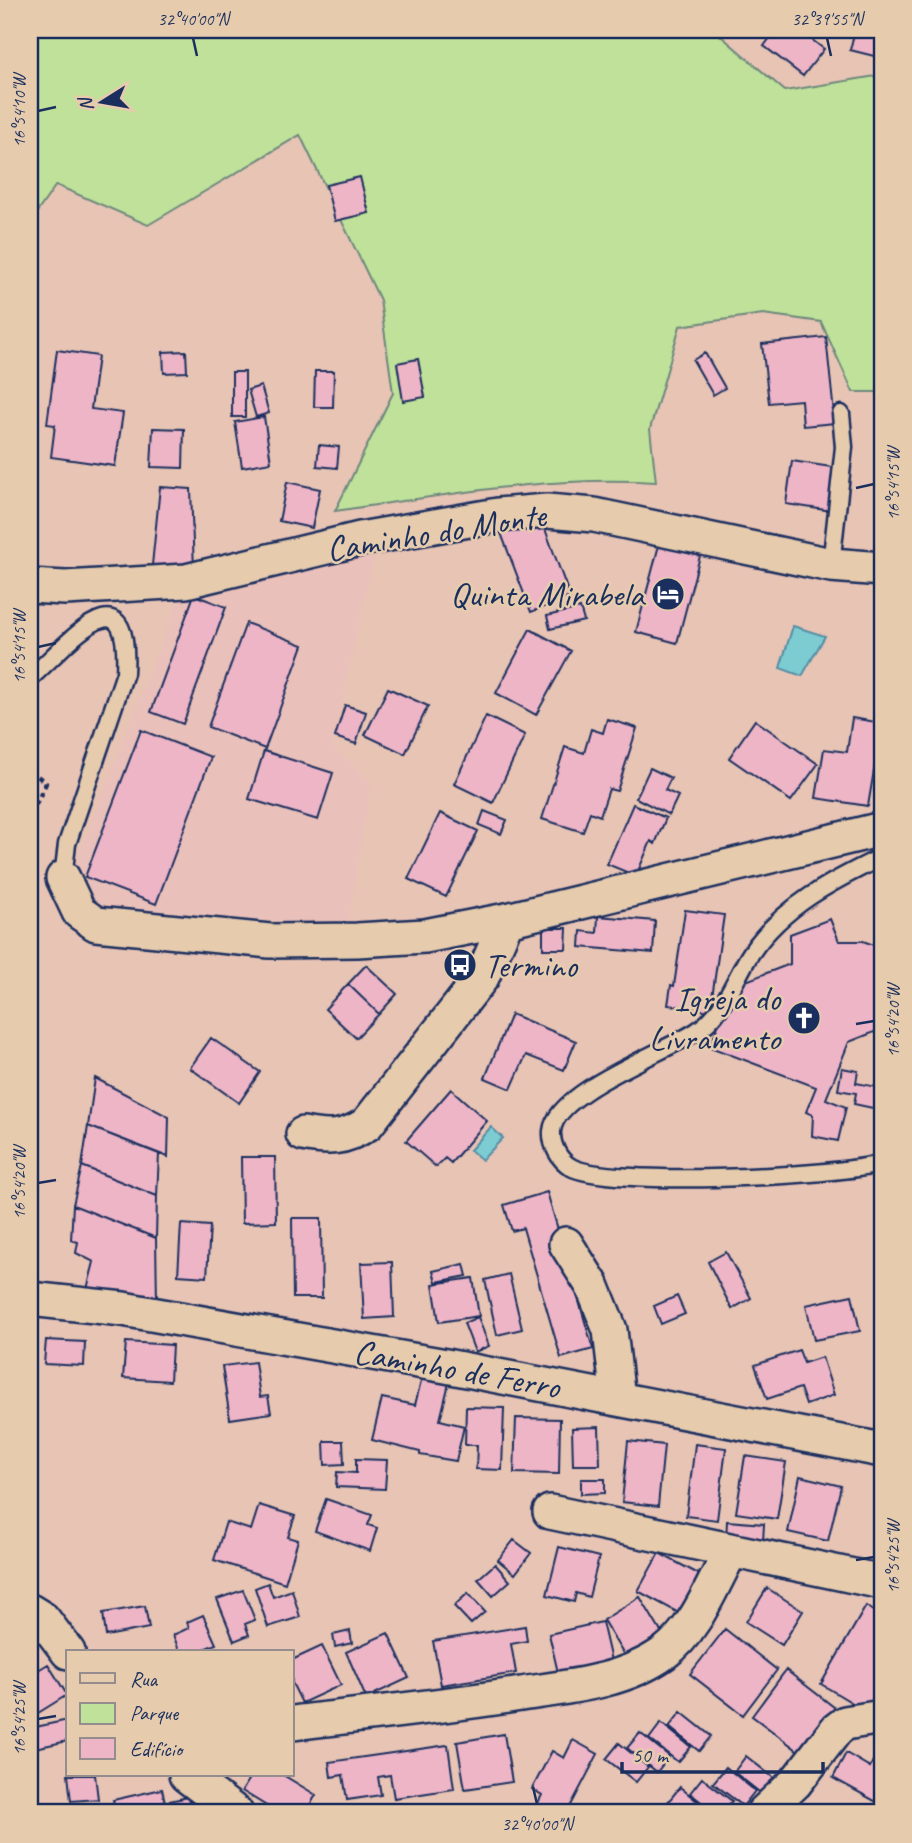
<svg xmlns="http://www.w3.org/2000/svg" width="912" height="1843" font-family="Caveat,sans-serif">
<style>
.built{fill:#eac0ba}
.green{fill:#bfe19a;stroke:#6d887c;stroke-width:2}
.water{fill:#7bccd2;stroke:#558da4;stroke-width:2}
.building{fill:#eeb5c7;stroke:#1b2f5e;stroke-width:2}
.lines{fill:none;stroke-linecap:round;stroke-linejoin:round}
.lane-casing{stroke:#1b2f5e;stroke-width:21}
.street-casing{stroke:#1b2f5e;stroke-width:38}
.path{stroke:#1b2f5e;stroke-width:4.5;stroke-dasharray:5 5;stroke-linecap:butt}
.lane{stroke:#e6cbad;stroke-width:16}
.street{stroke:#e6cbad;stroke-width:33}
.ticks{fill:none;stroke:#1b2f5e;stroke-width:2.5}
.labels{text-anchor:middle;dominant-baseline:central;stroke-width:5;stroke-linejoin:round;paint-order:stroke}
.street-label{font-size:35px;fill:#1b2f5e;stroke:#e6cbad}
.poi-label{font-size:35px;fill:#1b2f5e;stroke:#e6cbad;text-anchor:end}
.neatline{fill:none;stroke:#1b2f5e;stroke-width:2.5}
.ticks-label{font-size:18px;text-anchor:middle;fill:#1b2f5e}
</style>
<rect width="100%" height="100%" fill="#e8c4b5"/>
<filter id="ink" filterUnits="userSpaceOnUse"><feTurbulence type="fractalNoise" baseFrequency=".0143" numOctaves="2"/><feDisplacementMap in="SourceGraphic" scale="14" xChannelSelector="R" yChannelSelector="G"/><feConvolveMatrix kernelMatrix="1 2 1 2 8 2 1 2 1" color-interpolation-filters="sRGB"/></filter>
<g filter="url(#ink)">
<path class="built" d="M374,553l-42,193 39,36 -24,144 -243,-17 -33,-34 111,-286z"/>
<path class="green" d="M30,30h684l71,61 97,-16v317h-29l-32,-70 -58,-8 -83,12 -30,103 6,53c-108,-7 -214,14 -321,29l58,-118 -13,-93 -80,-165 -152,90 -92,-40 -26,37z"/>
<path class="water" d="M793,626l32,10 -23,40 -22,-8z
M491,1127l12,11 -21,22 -12,-10z"/>
<path class="building" d="M776,30h23l25,19 -21,27 -39,-30z
M855,30h27v28l-32,-8z
M360,177l9,36 -34,8 -9,-36z
M826,337l9,86 -32,3 -2,-26 -32,3 -7,-59z
M57,350l41,6 -7,53 32,4 -8,53 -64,-9 4,-32 -8,-1z
M186,351l1,21 -23,1 -1,-21z
M705,353l20,35 -12,7 -20,-35z
M418,359l7,38 -22,4 -6,-38z
M315,371h19l-1,36h-19z
M232,372h13v45h-13z
M261,386l8,27 -13,4 -8,-27z
M264,417l7,45 -29,5 -7,-45z
M153,428l31,1 -1,39 -32,-1z
M319,445l20,2 -2,21 -20,-2z
M792,461l46,7 -6,43 -46,-7z
M287,482l33,7 -8,39 -33,-7z
M160,487l31,2 3,81 -43,5z
M541,518l29,79 -39,15 -30,-79z
M659,545l41,11 -23,87 -41,-11z
M194,595l32,12 -43,117 -32,-12z
M580,608l4,13 -34,8 -3,-13z
M246,623l57,22 -38,104 -57,-22z
M530,629l41,22 -35,64 -40,-22z
M388,688l40,18 -23,48 -40,-19z
M345,705l21,7 -10,32 -21,-7z
M486,716l39,19 -32,68 -39,-19z
M852,718l30,5 -14,83 -52,-8 8,-49 23,3z
M607,719l30,9 -20,63 -8,-2 -9,27 -10,-4 -7,20 -41,-13 23,-72 19,6 7,-24 12,4z
M755,720l63,44 -27,37 -62,-43z
M141,730l70,27 -55,147 -71,-27z
M264,751l69,22 -15,47 -69,-21z
M650,768l21,10 -6,12 13,6 -9,19 -33,-17z
M633,804l33,14 -11,26 -4,-3 -15,35 -29,-12z
M484,811l23,9 -6,14 -22,-9z
M440,813l38,18 -32,66 -38,-18z
M685,910l39,5 -14,96 -42,-6 3,-20 3,1z
M598,916l57,5 -2,32 -73,-6 1,-16 16,2z
M830,919l9,22h24l19,7v81l-33,13 -23,57 20,8 -8,34 -26,-5 1,-21 -7,-3 10,-25 -106,-40 23,-61 57,-22v-30z
M543,928h24l-1,21h-23z
M366,965l31,29 -18,20 -31,-30z
M348,984l31,30 -23,24 -31,-29z
M511,1014l65,27 -12,29 -38,-15 -15,34 -26,-11z
M211,1038l49,34 -21,31 -49,-35z
M842,1068l16,3 -2,12 26,5v22l-28,-6 2,-11 -18,-3z
M95,1078l74,39 -1,40 -80,-31z
M451,1089l36,32 -36,42 -6,-5 -9,9 -30,-26z
M88,1126l71,28 -2,42 -75,-30z
M241,1157h34l1,65 -34,1z
M82,1166l75,30 -1,42 -83,-33z
M547,1192l46,157 -32,9 -38,-130 -11,3 -8,-26z
M73,1205l83,33 1,65 -71,-10 8,-31 -18,-9 2,-11 -7,-2z
M292,1218h29l1,80h-29z
M181,1224l29,2 -3,51 -29,-2z
M726,1252l25,46 -19,11 -24,-47z
M392,1262l2,55 -30,2 -3,-56z
M464,1264l3,12 -31,6 -3,-11z
M509,1274l13,55 -25,6 -12,-55z
M473,1278l6,38 -40,6 -6,-38z
M852,1295l8,36 -46,9 -8,-35z
M677,1296l8,18 -24,10 -7,-18z
M478,1317l11,29 -14,6 -11,-29z
M46,1340l39,2 -1,24 -40,-2z
M126,1342l46,3 -2,36 -47,-3z
M799,1350l5,13 18,-6 12,38 -28,10 -6,-17 -33,11 -12,-34z
M255,1362l5,35 8,-1 3,17 -41,6 -8,-53z
M422,1377l27,6 -9,37 24,6 -8,35 -36,-6v-3l-48,-12 10,-42 33,7z
M466,1407l38,1 -2,62 -26,-1 1,-24h-12z
M516,1418l44,1 -1,55 -45,-1z
M599,1427l1,38h-27l-1,-37z
M324,1441h19l1,23 -19,1z
M628,1441l36,4 -6,61 -36,-4z
M695,1444l31,4 -9,72 -31,-4z
M745,1456l41,6 -9,57 -41,-6z
M356,1459l31,1 -2,29 -49,-2 1,-15 19,1z
M800,1476l41,10 -13,55 -40,-9z
M581,1479h24v14l-24,1z
M326,1499l46,16 -4,10 9,3 -7,23 -55,-20z
M259,1505l36,11 -7,21 10,3 -13,43 -71,-23 12,-38 25,8z
M727,1521l37,3 -1,18 -37,-2z
M514,1540l17,13 -16,21 -17,-14z
M559,1547l40,10 -10,40 -13,-4 -2,9 -27,-7z
M659,1553l47,25 -20,39 -48,-26z
M495,1564l15,17 -17,15 -15,-17z
M268,1583l5,14 19,-7 8,27 -32,10 -13,-39z
M767,1588l36,23 -21,34 -36,-23z
M243,1590l12,30 -10,4 4,11 -15,6 -17,-42z
M468,1593l17,19 -14,12 -17,-18z
M640,1597l24,40 -37,23 -24,-40z
M145,1606l4,22 -43,8 -3,-23z
M866,1606l16,10v79l-11,19 -50,-30z
M203,1615l13,29 -10,4 2,4h-28l-7,-17 16,-7 -2,-6z
M602,1622l10,43 -53,12 -10,-43z
M525,1626l2,15 -16,3 5,29 -75,12 -8,-44z
M725,1629l52,41 -34,45 -53,-41z
M350,1631l2,12 -17,4 -2,-12z
M388,1633l21,45 -43,20 -20,-46z
M322,1646l19,39 -39,18 -10,-20v-23z
M48,1664l19,31 -37,23v-43z
M786,1670l53,41 -34,45 -53,-40z
M681,1712l30,24 -12,15 -30,-24z
M68,1720v21l-33,7 -4,-20z
M661,1723l30,24 -13,15 -29,-23z
M640,1733l29,23 -12,16 -30,-24z
M504,1734l8,48 -47,7 -8,-47z
M573,1740l25,14 -31,59h-34l9,-18 -10,-6 20,-38 12,7z
M619,1743l29,24 -12,15 -30,-23z
M448,1745l6,44 -60,9 -4,-23 -12,2 3,18 -34,5 -4,-25 -12,2 -2,-15z
M846,1753l24,14 7,-14 5,3v49l-49,-27z
M746,1756l29,23 -12,16 -29,-23z
M726,1767l29,24 -12,15 -30,-23z
M68,1775h27l3,24 -27,2z
M252,1775h31l33,20 -11,18h-27l-36,-22z
M702,1778l30,23 -10,12h-7l-25,-20z
M680,1787l29,24 -2,2h-27l-13,-10z
M162,1789l3,13 23,-5 4,16h-76l-3,-13z"/>
<g class="lines">
<defs>
<path id="lane" d="M831,565l13,-118 -3,-33
M30,678c35,-30 101,-115 95,-5l-58,171 -4,34
M882,857c-50,24 -99,49 -131,96 -17,26 -27,61 -54,78 -31,21 -141,60 -145,100 -1,14 7,29 19,36 35,20 268,10 311,-4"/>
<path id="street" d="M30,586l35,2 121,-7 174,-42 138,-24 49,-4 47,4 237,50 51,4
M63,878l16,34 17,12 174,17 87,-1 68,-4 82,-16 375,-91
M303,1134c26,5 41,5 64,-10l115,-147 25,-57
M566,1244l26,41 18,45 8,69
M30,1299l93,10 323,57 436,84
M550,1512l332,70
M30,1611l13,8 25,33
M292,1723c76,-9 153,-17 229,-29 47,-7 103,-12 143,-41 32,-23 48,-68 67,-102
M186,1775l50,38
M763,1813l32,-30 41,-53 9,-7 37,-6"/>
</defs>
<use href="#lane" class="lane-casing"/>
<use href="#street" class="street-casing"/>
<path class="path" d="M30,770l16,13 -16,34"/>
<use href="#lane" class="lane"/>
<use href="#street" class="street"/>
</g>
</g>
<path class="ticks" d="M193,38l4,18M827,38l4,18M38,111l18,-4M856,488l18,-4M38,647l18,-4M856,1024l18,-3M38,1183l18,-3M856,1560l18,-3M38,1719l18,-3M533,1787l4,17"/>
<defs>
<symbol id="hotel-disc" viewBox="-11 -11 22 22"><circle r="9.5" fill="#1b2f5e" stroke="#e6cbad"/><path d="M-6-4.5h1.5V1H6V5H4.5V3h-9V5H-6ZM-4 0a1.8 1.8 0 1 1 3.6 0ZM.5 0V-2.5h3Q6-2.5 6 0Z" fill="#fff"/></symbol>
<symbol id="bus-disc" viewBox="-11 -11 22 22"><circle r="9.5" fill="#1b2f5e" stroke="#e6cbad"/><path d="M-5-6H5V4H4V6H2V4H-2V6H-4V4H-5ZM-3.5-4V0h7V-4ZM-3.5 1.2v1.5H-2V1.2ZM2 1.2v1.5H3.5V1.2Z" fill="#fff"/></symbol>
<symbol id="church-disc" viewBox="-11 -11 22 22"><circle r="9.5" fill="#1b2f5e" stroke="#e6cbad"/><path d="M-1.2-6h2.4v3.5h3.3v2.4h-3.3V6h-2.4V-.1h-3.3v-2.4h3.3Z" fill="#fff"/></symbol>
</defs>
<g fill-rule="evenodd">
<use href="#hotel-disc" x="649" y="575" width="38" height="38"/>
<use href="#bus-disc" x="441" y="946" width="38" height="38"/>
<use href="#church-disc" x="785" y="999" width="38" height="38"/>
</g>
<g class="labels">
<g class="street-label">
<text transform="translate(436 532) rotate(-9)">Caminho do Monte</text>
<text transform="translate(457 1369) rotate(10)">Caminho de Ferro</text>
</g>
<g class="poi-label">
<text x="644" y="594">Quinta Mirabela</text>
<text x="484" y="965" text-anchor="start">Termino</text>
<text x="780" y="998">Igreja do<tspan x="780" dy="40">Livramento</tspan></text>
</g>
</g>
<rect width="912" height="1843" fill="none" stroke="#e6cbad" stroke-width="77"/>
<rect x="66" y="1650" width="228" height="126" fill="#e6cbad" stroke="#958d8d" stroke-width="2"/>
<rect x="80" y="1673" width="35" height="10" fill="#e6cbad" stroke="#958d8d" stroke-width="2"/>
<text x="130" y="1686" font-size="21" fill="#1b2f5e">Rua</text>
<rect x="80" y="1703" width="35" height="21" fill="#bfe19a" stroke="#958d8d" stroke-width="2"/>
<text x="130" y="1720" font-size="21" fill="#1b2f5e">Parque</text>
<rect x="80" y="1738" width="35" height="21" fill="#eeb5c7" stroke="#958d8d" stroke-width="2"/>
<text x="130" y="1756" font-size="21" fill="#1b2f5e">Edifício</text>
<g transform="translate(102 102) rotate(259)" stroke="#e6cbad" stroke-width="5" paint-order="stroke">
<path d="M0-5L12 26L0 18L-12 26Z" fill="#1b2f5e"/>
<text y="-10" font-size="19" font-weight="bold" text-anchor="middle" fill="#1b2f5e">N</text>
</g>
<path d="M622 1762v10h201v-10" fill="none" stroke="#1b2f5e" stroke-width="3.5"/>
<text x="632" y="1762" font-size="21" fill="#1b2f5e" stroke="#e6cbad" stroke-width="5" paint-order="stroke">50 m</text>
<rect x="38" y="38" width="836" height="1766" class="neatline"/>
<g class="ticks-label">
<text x="193" y="25">32°40'00"N</text>
<text x="827" y="25">32°39'55"N</text>
<text transform="translate(19 111) rotate(-90)" y="6">16°54'10"W</text>
<text transform="translate(893 484) rotate(-90)" y="6">16°54'15"W</text>
<text transform="translate(19 647) rotate(-90)" y="6">16°54'15"W</text>
<text transform="translate(893 1021) rotate(-90)" y="6">16°54'20"W</text>
<text transform="translate(19 1183) rotate(-90)" y="6">16°54'20"W</text>
<text transform="translate(893 1557) rotate(-90)" y="6">16°54'25"W</text>
<text transform="translate(19 1719) rotate(-90)" y="6">16°54'25"W</text>
<text x="537" y="1830">32°40'00"N</text>
</g>
</svg>
